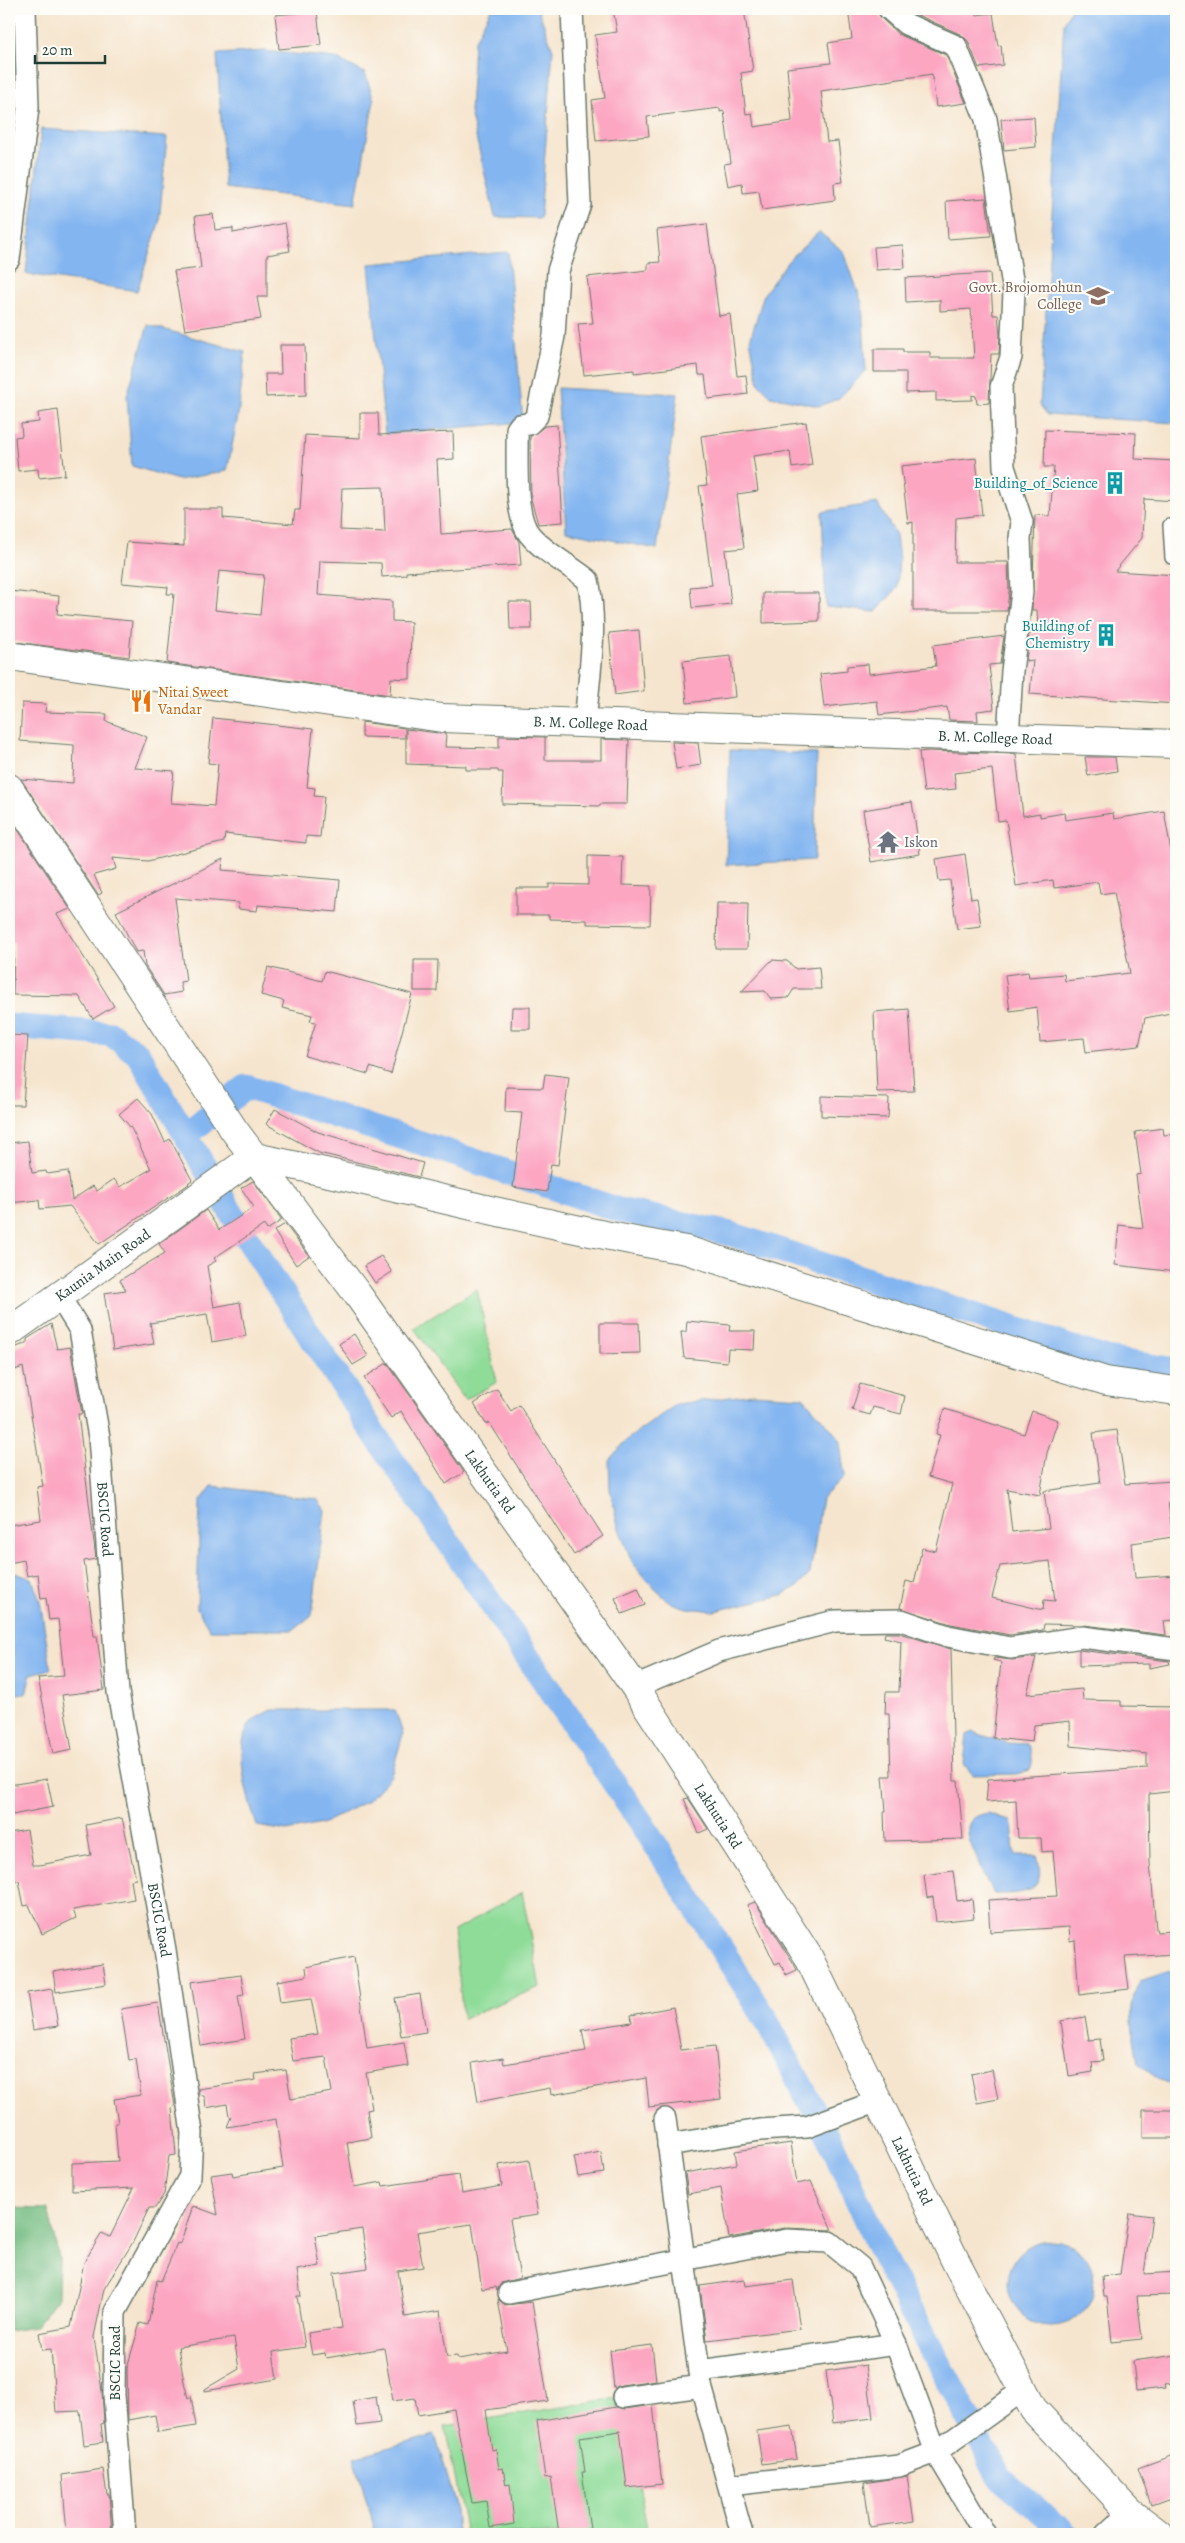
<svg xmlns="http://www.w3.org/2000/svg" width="1185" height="2543" font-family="Alegreya,serif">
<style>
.green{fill:#8fdc99;stroke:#578c66}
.forest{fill:#73bc81;stroke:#497c5a}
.water{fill:#83b5f0;stroke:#517992}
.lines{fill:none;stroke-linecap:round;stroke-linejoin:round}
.canal{stroke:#83b5f0;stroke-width:25}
.building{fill:#fca6c2;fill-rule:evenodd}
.service-casing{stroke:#6a786a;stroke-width:14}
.minor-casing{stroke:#6a786a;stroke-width:24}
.tertiary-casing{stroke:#6a786a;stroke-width:30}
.primary-casing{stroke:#6a786a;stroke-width:30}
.service{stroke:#fff;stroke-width:11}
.minor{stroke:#fff;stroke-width:21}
.tertiary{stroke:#fff;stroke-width:28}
.primary{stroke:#fff;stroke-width:28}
.labels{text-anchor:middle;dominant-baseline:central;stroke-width:4;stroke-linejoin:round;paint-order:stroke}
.education-label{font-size:15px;fill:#785e54;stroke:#fdfcf7;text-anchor:end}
.culture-label{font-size:15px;fill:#0d838f;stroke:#fdfcf7;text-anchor:end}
.food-label{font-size:15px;fill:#c56008;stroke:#fdfcf7;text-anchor:start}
.street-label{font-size:15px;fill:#1f3d34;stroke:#fdfcf7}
.worship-label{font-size:15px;fill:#5b616d;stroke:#fdfcf7;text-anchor:start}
</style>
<rect width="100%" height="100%" fill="#fdfcf7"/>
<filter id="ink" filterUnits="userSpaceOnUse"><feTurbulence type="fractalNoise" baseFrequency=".02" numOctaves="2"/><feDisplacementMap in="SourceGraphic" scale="10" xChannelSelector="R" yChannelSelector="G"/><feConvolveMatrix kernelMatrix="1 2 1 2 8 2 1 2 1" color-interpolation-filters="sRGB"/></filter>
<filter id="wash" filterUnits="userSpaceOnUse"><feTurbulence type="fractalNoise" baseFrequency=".0096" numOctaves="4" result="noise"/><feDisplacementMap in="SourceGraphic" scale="20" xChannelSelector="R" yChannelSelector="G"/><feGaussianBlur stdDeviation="1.12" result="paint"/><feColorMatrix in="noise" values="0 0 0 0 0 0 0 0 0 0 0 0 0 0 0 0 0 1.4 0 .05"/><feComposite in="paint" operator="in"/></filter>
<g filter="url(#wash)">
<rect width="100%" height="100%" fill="#f6e5ce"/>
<path class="green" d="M477,1289l20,93 -32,18 -51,-72z
M522,1892l18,95 -77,31 -9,-87z
M623,2397l25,137h-182l-21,-108z"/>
<path class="forest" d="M9,9l4,127 -4,1z
M9,2208l39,1 11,49 -1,40 -24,29 -25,4z"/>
<path class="water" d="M491,9h47l15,41 -13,168 -45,-1 -25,-105 4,-70z
M1071,9l105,2v412l-129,-8 -7,-10 24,-382z
M264,51l71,7 30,15 9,27 -19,104 -130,-16 -8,-134z
M41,129l126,8 -8,86 -22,68 -111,-17z
M819,232l25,20 18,51 4,68 -28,28 -19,7 -48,-10 -12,-12 -9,-44 14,-46 24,-33z
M508,252l15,170 -138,12 -16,-170z
M148,325l97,27 -7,64 -11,55 -49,9 -46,-14 -5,-70z
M557,388l121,6 -21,155 -91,-18z
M877,503l19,32 3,24 -2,29 -21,24 -50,-5 -4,-95z
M730,750l87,4 -3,106 -88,5z
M753,1394l50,3 36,41 6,39 -23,21 -12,76 -12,12 -16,9 -67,16 -28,-3 -16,-5 -16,-14 -23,-27 -14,-36 -8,-37 -1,-29 20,-22 48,-34z
M212,1486l105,13 8,11 -13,105 -19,15h-83l-13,-22 3,-106z
M15,1573l17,6 8,22 11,68 -20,5 -5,20 -17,-1v-119z
M271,1710h124l8,24 -12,42 -24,25 -45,23 -35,7 -30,-5c-9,-27 -24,-74 -8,-101 3,-6 15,-11 22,-15z
M972,1732l35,11 20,1c5,9 7,16 3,26l-14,4 -43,1 -9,-11 3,-29z
M988,1813l23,8c4,12 0,24 5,35h21c11,38 -14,38 -43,38 -7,-11 -12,-23 -17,-35 -8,-19 -20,-41 11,-46z
M1176,1969v117l-15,-6 -23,-17c-4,-28 -13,-57 2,-82z
M1008 2283a43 43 0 1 1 86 0a43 43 0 1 1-86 0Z
M435,2435l19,64 3,35h-81l-22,-77z"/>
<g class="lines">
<path class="canal" d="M9,1026l102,8 27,20 101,172 136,209 266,387 123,194 68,128 52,115 116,219 66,56
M186,1135l60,-48 202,65 171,58 112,24 375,125 70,11"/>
</g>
<g id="blocks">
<path class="building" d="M613,9h131l9,62 -12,2 5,41 6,-1 2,14 38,-6 -5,-53 44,-5 -3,-20 24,-4 -4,-30h29l4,9 17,16 48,21 20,48 -30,4 -4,-33 -111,17 6,51 11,-1 5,41 -9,1 1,17 -73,10 -3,-19 -16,2 -1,-10 -14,3 -4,-22 7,-1 -7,-52 -4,1v-4l-73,9 2,19 -53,5 -4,-41 13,-2 -10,-63 22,-3z
M908,9h67l1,6 17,-2 5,33 3,-1 2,20 -24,3 -11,-27 -6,-6 -49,-22z
M317,11l4,34 -42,4 -4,-34z
M1034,117l2,30 -32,3 -3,-31z
M986,198l5,38 -43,3 -2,-38z
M213,214l2,16 18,-2v5l52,-10 5,28 -23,4v42h-10l4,22 -76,11 -11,-59 27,-3 -6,-52z
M707,224l12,92 11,-2 7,62 9,-1 2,19 -40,5 -3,-24h-6l-1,-10 -64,8v-3l-50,5 -6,-51 15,-1 -6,-46 61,-7v-7l12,-1 -3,-32z
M903,245l2,23 -29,2 -2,-23z
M990,273l3,42h5l2,20 -1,19h-8l-2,49 -12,1 -1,-8 -4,-1v5l-36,1v-9l-30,1v-21h-32v-23h29v3h27v6h44l-3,-49 -31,2v-11l-34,2 -1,-24z
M280,345h25l1,50 -40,2 -1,-23h16z
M58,410l7,65 -26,3 -1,-9 -20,2 -3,-34 7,-1 -1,-12 18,-2 -1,-9z
M360,413h18l1,22 74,-3 1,27 -17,1 4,74 71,-5 7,13 2,23 -115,7v3l-24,2 -1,-14 -61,-2 -2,34 74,6v20l19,1 -1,57 -19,-1 -1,17 -223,-32 7,-69h-7l1,-7 -46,-4 5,-41 57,4v-37h39v9l70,6 2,-14h5l5,-75 55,3zM383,487l2,45 -45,-2 2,-42zM219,571l45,4 -4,40 -45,-5z
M806,422l6,43 -20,3 -2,-17 -37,5 5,35 -21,3 7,54 -19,2 6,54 -39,4 -2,-21 22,-2 -13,-99 8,-1 -6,-49z
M557,425l6,97 -25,2 -7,-25 -1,-62 15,-11z
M1045,430l91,3 -1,26 41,2v40l-32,-2 -2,39 -27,33 61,4v129l-146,-10 3,-34 -7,1 3,-27 9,-2 -1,-22h-5l3,-95 15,1 4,-49h-10z
M976,458l6,57 -26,3 -1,44h53l1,29 -2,20h-94v-89l-5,1 -7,-57z
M9,591l50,5 -2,18 75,7 -3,36 -120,-16z
M763,593h56v28l-56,2z
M509,602h22l1,27h-22z
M639,630l5,61 -29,4 -6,-62z
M1004,636l-4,28 -11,1 5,44 -17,2 1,10 -29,-1 -2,-13 -68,8 -2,-14 -53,6 -4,-33 27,-3v-5l21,-2 1,10 67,-8 -3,-21z
M731,656l4,41 -48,6 -4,-42z
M22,703l24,1 -1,8 62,2 -1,7 41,16 -12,31 39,3 -3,32 43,3 4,-42 -10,-1 5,-45 100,11 -6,58 8,1 -1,8 10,1 -4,40 -14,-1v7l-81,-9 -1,8 -76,19 -35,-3 3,11 -22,6 8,18 -4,2 -77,-116 52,4 1,-38 -54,-4z
M362,722l43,6v10l-43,-1z
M406,729l40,5 -1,13 54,1v-12l46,1v23h56v-21l28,1 -2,64h-27v2l-98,-2 1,-32h-5v-2h-32v-4l-60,-2z
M672,742l26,1 3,22 -25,4z
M928,751l88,3 7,62 17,-3v4l24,-4 1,7 48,-7 1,6 50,-8 8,46h4v155l-31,6 -6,28 -53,6 -2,-14 -44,4 -3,-35 -27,4 -5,-36 23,-3 1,5 35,-3 1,7 65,-8 -16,-81 -14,2 -2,-12 -44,6 -1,-8 -37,6 -10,-66 -8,1 -6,-52 -38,4 2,16 -32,3 -5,-40z
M1085,757h30l2,14 -29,5z
M912,802l8,52 -49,8 -8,-52z
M9,816l61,93 -13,5 57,92 -21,13 -14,-23 -66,-1 1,-53 -5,3z
M965,854l6,45 6,-1 4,28 -24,3 -7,-49 -11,1 -3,-22z
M588,856l35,1 -1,28 29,1 -1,39 -63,-1v-4l-38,-1v-4h-33v-27h33v-4l39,1z
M223,859l-1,11 118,10 -3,32 -79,-7 -1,6 -19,-2 1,-6 -64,-5 11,83 -6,1 2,10 -18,3 -19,-29 -2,-15 -7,1 -20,-40z
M717,903h31l-1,46h-31z
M414,960h24l-1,31h-23z
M772,960l15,1 9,8 23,-2 2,22h-27l-6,9 -17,1 -6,-8 -24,1z
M268,967l54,14 3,-10 87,23 -21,80 -21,-7 -2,7 -63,-18 11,-34 -6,-1 2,-6 -30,-7 2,-7 -23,-6z
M512,1007h18v22h-19z
M909,1009l5,82 -37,1 -3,-80z
M9,1035l19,1 -5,69h-14z
M545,1074l24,3 -11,88 -7,-1 -4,28 -34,-5 9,-74 -17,-1 1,-25 37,1z
M821,1096l68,2 -1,20 -67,-2z
M138,1098l14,16 13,28 5,-3 22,41 -4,3 1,1 -90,60 -29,-38 -30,3 -1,-9 -30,3v-60l19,-2 4,32 14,-2 1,3 21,-3 4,29 21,-14 4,5 17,-12 6,8 31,-18 -20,-41 -12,-14z
M275,1109l43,23 105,31 -4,14 -100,-24 -53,-29z
M1163,1128l1,7 12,-1v138l-61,-7 4,-40 24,3 -7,-53 5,-1 -6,-42z
M253,1181l29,39 -15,10 -3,-5 -50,33 2,3 -9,5 7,41 26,-5 6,34 -34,6 -5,-28 -57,9 4,21 -41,6 -9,-57 22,-3 -6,-10 45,-27 -6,-9 47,-34 13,20 35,-23 -13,-19z
M285,1224l24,32 -13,9 -22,-34z
M381,1256l11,16 -17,11 -11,-17z
M687,1321l43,4 -1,6h26l-1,19 -26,-1 -1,13 -43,-4 -3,-26h5z
M600,1323h39l1,30 -40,1z
M51,1324l6,25 13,-2 12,67h-4l18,145 -12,2 10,75h3l7,54 -42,5 10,55 -19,4 -15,-76 26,-2 -6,-57 -9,1 -3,-22 -5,1 -3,-25 -11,2 -3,-16 -15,3v-38l32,-5 -4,-33 6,-1 -20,-119 -14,5v-22l18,-7v-4z
M354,1334l14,22 -15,9 -14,-21z
M387,1363l77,109 -18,12 -45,-73 -10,7 -27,-40z
M860,1384l45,12 -4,18 -28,-7 -3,8 -18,-5z
M497,1389l14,22 8,-6 84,131 -29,19 -85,-133 -3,2 -12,-20z
M945,1409l79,25 8,-23 26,9 -11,33 -7,42 -33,-6 5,43 37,-4 -5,-37 56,-8 -7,-50 24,-3 8,54 49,-3 2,20 -8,1 5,35 -41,6 3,35 41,-3v45l-12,1 2,14 -82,-10 -40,-1 -1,6 -33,5 -59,-11 -51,-16 6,-27 8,2 8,-35 14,3 16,-67 -24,-7 12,-42 -4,-1zM1050,1561l5,40 -11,-1 -1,10 -51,-12 8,-32z
M638,1588l7,17 -23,9 -7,-16z
M885,1633h14l52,16 3,132h4l5,58 -78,2 -1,-30h2l-3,-35h8l-2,-62h-4l1,-22h13l2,-51 -17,-4z
M1079,1650l90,11 1,3 -21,4v-4l-70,2z
M1036,1657l-9,37 55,-5 1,11 38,1v5l55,1v84l-27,3 1,69 6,66 1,3 19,-1v23l-51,3 4,32 -50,6 -4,-55 -5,1 -1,-14 -79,5 -2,-32 69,-4 -4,-45 -11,1 -1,-14h-23l-2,-38 -30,2 2,-23 159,-11v-14l-76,-8 -1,-25 -36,4 -2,17 -39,-4 8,-76 -8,-2 1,-2 18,2z
M47,1779l6,28 -41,8 -3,-30z
M688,1798l20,31 -9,4 -15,-34z
M122,1818l14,61 -5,1 3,19 -61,11 3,8 -34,16 -13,-29 -5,1 -5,-25 -8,2 -2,-50 18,-3 6,35h7l51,-10 -5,-30z
M953,1871l4,30 15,-2 2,19 -38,4 -3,-25 -6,1 -3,-23z
M755,1902l39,62 3,6 -11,5 -6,-13 -5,2 -28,-59z
M354,1957l13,91 37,-6 4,24 -42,7 6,36 -5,1 4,28 -24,4 7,45 28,-5 1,4 76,-11 3,18 40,-7 -3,-21 30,-5 9,55 -28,4 10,59 -19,5 -4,8 -1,-4 -14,2 -10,-65 -55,8 6,35 -25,4 7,46 35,-6 7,46 10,-1 1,3 49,-8 -9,-52 7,6 27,-3 16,99 -62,9 6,40 4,-1 3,20 4,-1 3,17 4,-1 4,40 -24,4 -4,-27 -14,2 -18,-94 -36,6 -3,-17 -22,3 -9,-53 -58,10 -1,-5 -13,2 -4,-22 34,-5 -8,-55 34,-5 -6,-39 -47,7 5,30 -23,4 4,26h-4l8,51 -32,5 4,27 -72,12v-2l34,-20 -5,-31 -56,9 6,35 4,16 3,-2 5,30 -38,6 -3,-17 -27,5 -1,-52 13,-45 8,2 9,-45 4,1 16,-38 3,1 13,-38 25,9 -7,-40 21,-3 1,4 50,-8 -7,-49 -49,8 4,-10 -2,-1 -2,-12 -21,4 -1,-11 -6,-3 -1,-5 58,-9 -1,-6 31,-4 5,29 41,-7 -6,-35 -33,4 -4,-23 29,-4 -7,-35 -31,4 -3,-22 30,-5 -1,-9z
M103,1964l3,20 -50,8 -3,-20z
M241,1975l3,20 -6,1 7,43 -44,7 -10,-64z
M52,1989l6,37 -25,4 -6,-37z
M420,1994l6,38 -25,4 -6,-38z
M158,2003l17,103 -3,1 4,48 -7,1 -5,38 -9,14h-6l-16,34 -29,47 -10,48 8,54 2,32 -3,1 2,18 -19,3 -4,-34 -24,1 -5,-63 -9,1 -3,-17 32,-6 13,-65 18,-29 8,4 24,-49 -62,3v-28l46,-2 -3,-38h3l-4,-24 27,-4 -5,-36 -7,1 -8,-51z
M673,2007l8,43 34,-4 6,53 -72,8 -3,-29 -95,17 -1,-7 -72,14 -6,-39 31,-5 1,6 82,-13 -4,-21 50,-8 -1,-7z
M1085,2017l4,23 11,-1 3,22 -11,1 1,10 -24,4 -8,-55z
M992,2070l6,29 -21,4 -6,-29z
M1143,2110h31v28h-31z
M791,2143l6,41 14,-3 21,49 -47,-2 -56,10 -8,-50 -33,6 -3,-21 52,-9 -2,-13z
M601,2152l3,21 -26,4 -4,-20z
M1129,2213l23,3 -8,58 32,-2v23l-39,1 5,43 -30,3 -5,-45h-3l-2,-21 18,-2z
M744,2280l1,6 48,-6 7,49 -93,11 -7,-54z
M652,2345l4,35 -35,5 -7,3 -4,-38z
M1176,2355v28l-11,1 1,4 -30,3 -3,-30z
M866,2365l7,53 -40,5 -7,-52z
M376,2397l4,26 -23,3 -4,-25z
M653,2405l9,79 -35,4 -7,-57 -40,6 5,35h-3l8,57 -31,5 -8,-57 -6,1 -8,-57 79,-14 9,2z
M792,2426l5,33 -35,5 -5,-33z
M1176,2454v42l-25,9 -13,-37z
M103,2469l4,25h2l3,40h-45l-5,-59z
M907,2476l7,45 -44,6 -6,-44z"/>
</g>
</g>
<g filter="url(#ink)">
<use href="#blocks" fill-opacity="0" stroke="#6a786a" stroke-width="1"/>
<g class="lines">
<defs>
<path id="service" d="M1171,558l-2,-33h7"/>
<g id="minor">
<path d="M572,9l8,195 -22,67 -4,65 -17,80 -8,8 -9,1 -3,4c1,27 -4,87 13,106 16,19 40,30 58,45 10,46 1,97 -3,143"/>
<path d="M889,9l17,15 50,22 30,73 28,173 -3,65 -10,30 3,80 18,55 -2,16 2,54 -10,79 -4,67"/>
<path d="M9,259l19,-151 -3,-99"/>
<path id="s1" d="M59,1296l21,34 19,107 19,255 47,258 27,183 -2,43 -75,136 -1,83 11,139"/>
<path d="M635,1687l84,-36 116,-30 66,-1 47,16 62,12 72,-11 94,12"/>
<path d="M665,2119l36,267 41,148"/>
<path d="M668,2145l92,-15 47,-3 71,-26"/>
<path d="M509,2293l278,-53 42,2 31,25 36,77 40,108 49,82"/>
<path d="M699,2371l197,-27"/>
<path d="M623,2397l78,-11"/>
<path d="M729,2485l170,-19 37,-14 87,-62"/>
<path d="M1106,2534l24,-22"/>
</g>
<g id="tertiary">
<path id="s2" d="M9,788l225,342 124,165 277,392 173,269 148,306 78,148 96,102 29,22"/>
<path id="s3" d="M9,1332l245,-175c145,29 287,69 432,93l420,131 70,10"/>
</g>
<g id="primary">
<path id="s4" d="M9,656l433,62 734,26"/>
</g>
</defs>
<use href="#service" class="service-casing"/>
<use href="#minor" class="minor-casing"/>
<use href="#tertiary" class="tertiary-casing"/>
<use href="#primary" class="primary-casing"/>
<use href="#service" class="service"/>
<use href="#minor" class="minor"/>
<use href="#tertiary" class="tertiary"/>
<use href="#primary" class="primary"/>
</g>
</g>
<defs>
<symbol id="university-bare" viewBox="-9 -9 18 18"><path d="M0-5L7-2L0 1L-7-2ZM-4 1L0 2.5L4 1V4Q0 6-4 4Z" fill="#8d6e63" stroke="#fdfcf7" stroke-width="2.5" paint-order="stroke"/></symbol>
<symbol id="building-bare" viewBox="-9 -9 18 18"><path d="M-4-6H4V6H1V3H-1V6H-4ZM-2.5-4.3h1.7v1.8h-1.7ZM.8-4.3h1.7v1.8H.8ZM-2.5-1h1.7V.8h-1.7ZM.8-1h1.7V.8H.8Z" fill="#0f9aa8" stroke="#fdfcf7" stroke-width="2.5" paint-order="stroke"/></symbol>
<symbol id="restaurant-bare" viewBox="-9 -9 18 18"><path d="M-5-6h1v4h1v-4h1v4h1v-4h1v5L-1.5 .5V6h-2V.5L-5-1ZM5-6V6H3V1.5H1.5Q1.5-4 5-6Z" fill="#e8710a" stroke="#fdfcf7" stroke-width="2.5" paint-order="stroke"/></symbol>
<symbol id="temple-bare" viewBox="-9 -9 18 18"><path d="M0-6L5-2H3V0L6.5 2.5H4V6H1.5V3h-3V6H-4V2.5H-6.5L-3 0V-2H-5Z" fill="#6b7280" stroke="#fdfcf7" stroke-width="2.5" paint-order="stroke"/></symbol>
</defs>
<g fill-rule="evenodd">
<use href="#university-bare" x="1082" y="280" width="32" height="32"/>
<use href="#building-bare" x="1099" y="467" width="32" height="32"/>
<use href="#building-bare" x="1090" y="619" width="32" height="32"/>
<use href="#restaurant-bare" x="125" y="685" width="32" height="32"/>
<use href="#temple-bare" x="872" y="826" width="32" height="32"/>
</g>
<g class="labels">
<g class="education-label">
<text x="1082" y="287">Govt. Brojomohun<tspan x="1082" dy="17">College</tspan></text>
</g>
<g class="culture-label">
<text x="1098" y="483">Building_of_Science</text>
<text x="1090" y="626">Building of<tspan x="1090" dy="17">Chemistry</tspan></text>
</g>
<g class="food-label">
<text x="158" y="692">Nitai Sweet<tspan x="158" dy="17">Vandar</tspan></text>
</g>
<g class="street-label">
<text stroke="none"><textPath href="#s4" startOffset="586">B. M. College Road</textPath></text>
<text stroke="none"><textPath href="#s4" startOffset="991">B. M. College Road</textPath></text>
<text stroke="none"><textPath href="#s3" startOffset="115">Kaunia Main Road</textPath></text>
<text stroke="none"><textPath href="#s2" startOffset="844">Lakhutia Rd</textPath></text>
<text stroke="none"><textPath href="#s1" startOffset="231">BSCIC Road</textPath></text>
<text stroke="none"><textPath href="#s2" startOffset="1249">Lakhutia Rd</textPath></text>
<text stroke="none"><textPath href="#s1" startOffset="636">BSCIC Road</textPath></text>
<text stroke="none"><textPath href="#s2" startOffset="1654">Lakhutia Rd</textPath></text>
<text transform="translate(115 2363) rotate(-90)">BSCIC Road</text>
</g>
<g class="worship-label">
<text x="904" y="842">Iskon</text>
</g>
</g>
<rect width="1185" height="2543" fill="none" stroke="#fdfcf7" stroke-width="30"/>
<path d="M35 55v8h70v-8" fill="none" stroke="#1f3d34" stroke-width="2.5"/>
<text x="42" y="55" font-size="15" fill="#1f3d34" stroke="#fdfcf7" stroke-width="4" paint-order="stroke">20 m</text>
</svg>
